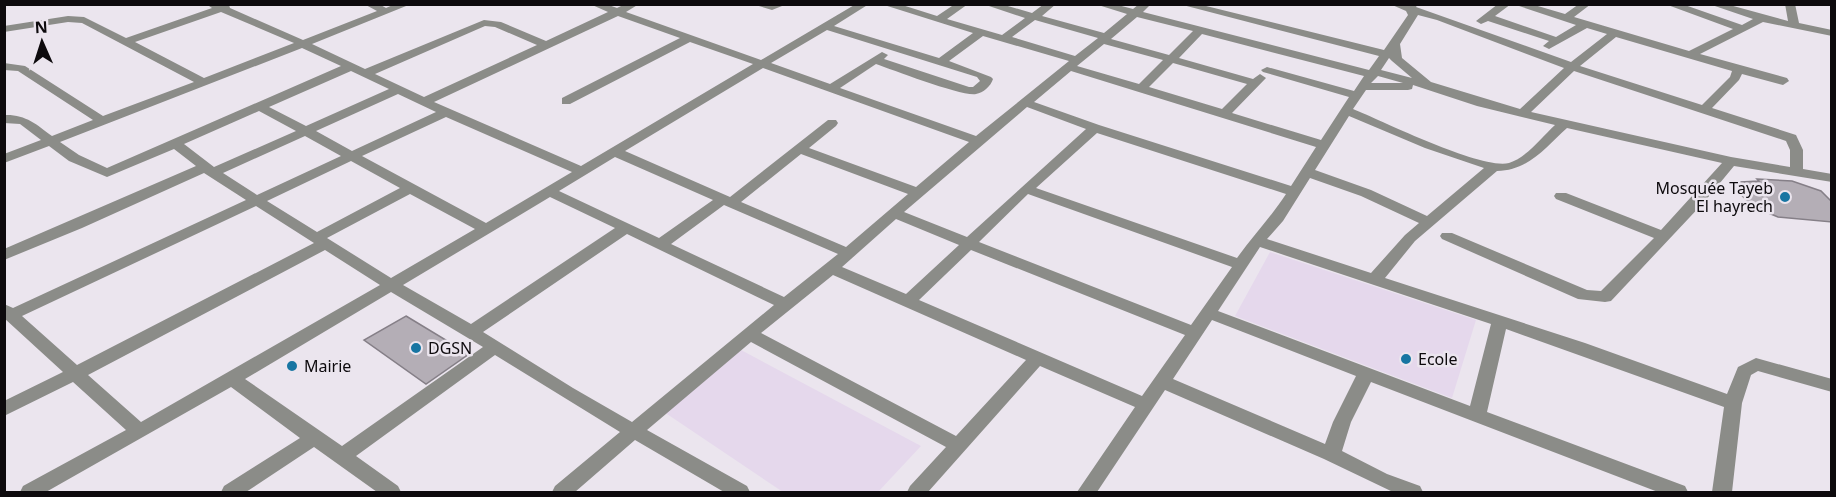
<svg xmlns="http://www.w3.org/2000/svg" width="1836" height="497" font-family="'Noto Sans',sans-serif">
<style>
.education{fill:#e5d8ec}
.building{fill:#b4aeb6;stroke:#857f87;stroke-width:1.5}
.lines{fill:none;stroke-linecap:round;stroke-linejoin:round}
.minor{fill:#8b8c88;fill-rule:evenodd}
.poi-dot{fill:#1775a2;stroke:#ebe5ee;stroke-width:2}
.labels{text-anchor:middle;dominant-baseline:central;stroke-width:5;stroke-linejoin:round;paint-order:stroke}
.poi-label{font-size:16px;fill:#0d0a0d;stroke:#ebe5ee;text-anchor:start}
</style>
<rect width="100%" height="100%" fill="#ebe5ee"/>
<path class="education" d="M1270,252l206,68 -24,78 -217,-82z
M741,350l180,96 -43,46h-95l-119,-80z"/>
<path class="building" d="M1757,179l35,2 29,10 11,11v20l-54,-5 -24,-10 -20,-19 6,-6 19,-1z
M406,316l63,38 -43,30 -62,-44z"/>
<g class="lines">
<path class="minor" d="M206,4l23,1 1,3 73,32 74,-29 -13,-7h15l7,4 9,-4h16l-99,40 53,25 119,-49 17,2 45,19 62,-29 -18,-8h16l11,4 8,-4h14l-13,8 135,48 95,-56h13l-35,22 105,32 34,-25 -92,-29h18l38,12 18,-12h13l-21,15 55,16 23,-17 -42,-14h18l31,9 12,-9h12l-14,12 62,17 23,-19 -32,-10h19l19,5 6,-5h12l-8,8 226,58 10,-14 -200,-52h19l186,46 24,-35 -2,-4 -16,-7h28l-2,3 155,55 36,-28 -20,-6 -38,21 -6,-3 6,-5 -61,-20 -7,3 -5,-3 22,-17h13l-16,12 61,21 20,-12 -63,-21h18l34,10 14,-10h12l-17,13 115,34 44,-22 -68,-25h17l60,21 11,-6 -44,-15h17l62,17 -3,-17h10l4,19 33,7v6l-69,-14 -63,32 87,24 2,3 -6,4 -41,-11 -3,6 -27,28 84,27 7,15v19l29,5v8l-98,-16 -29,35 -94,100 -6,1 -27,-3 -136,-60 -2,-3 2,-3h10l135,57 14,1 53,-53 -98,-39 -2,-3 2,-3h10l95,37 61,-67 -155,-35c-21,19 -39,43 -70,43l-82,70 -30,37 200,65 142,51 11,-27 18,-9 76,21v13l-74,-21 -7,4 -9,28 -10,89h-20l12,-85 -218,-78 -19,83 198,74 3,6h-30l-287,-110 -20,40 -9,29 45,23 33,12 3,6h-30l-69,-33 -159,-69 -68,102h-20l58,-85 -95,-41 -112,126h-21l3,-6 36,-39 -195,-105 -104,88 100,56 3,6h-26l-89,-52 -60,52h-23l3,-6 65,-54 -125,-77 -139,101 42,30 3,6h-24l-63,-45 -68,45h-25l3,-6 76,-48 -69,-51 -185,105h-26l3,-6 103,-56 -53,-48 -69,34v-15l59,-29 -59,-54v-14l9,4 233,-108 -42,-27 -122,55 -78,32v-11l192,-83 -22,-17 -67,28 -38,-16 -20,-15 -45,17v-9l37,-14 -21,-16 -16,-1v-8c21,-1 32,9 48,21l41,-16 -75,-49 -14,-1v-7l21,3 78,50 91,-34 -112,-59 -14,-1 -64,10v-6l64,-10 16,1 42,21 86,-30zM221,12l73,31 -90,35 -69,-36zM1418,15l19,5 127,48 -44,41 -89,-27 -29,-24 -2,-14zM618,16l62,22 -118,60v6h8l120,-62 63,22 -172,102 -147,-64zM1137,17l56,14 -24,24 -58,-16zM1035,20l63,18 -23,18 -63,-19zM485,26l10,1 42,18 -113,52 -49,-23zM827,30l150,47 3,4 -7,6h-4l-85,-28 4,-4 -6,-3 -52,32 -59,-21zM1202,34l162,42 -10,15 -87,-24 -6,3 2,2 86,25 -28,43 -89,-27 34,-35 -6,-4 -7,5 -74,-21zM983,36l86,25 -93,75 -136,-48 36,-24c17,6 87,33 100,30 7,-1 15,-8 17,-15l-2,-2 -42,-16zM1616,37l116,34 -2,6 -28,28 -122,-39zM1104,44l59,16 -24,24 -62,-18zM302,48l39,18 -234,102 -28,-13 -19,-13zM1389,58l3,3 20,17 -31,-8zM1173,63l74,21 -25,25 -73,-22zM763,68l206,74 -53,45 -107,-39 27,-22 2,-3 -2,-3h-8l-98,77 -105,-46zM351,71l38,18 -83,37 -37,-19zM1071,71l245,76 -25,39 -192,-61 -65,-23zM1574,71l212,70 4,9v17l-59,-10 -200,-45zM1378,76l25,7h-32zM1413,85l64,21 78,19c-13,12 -29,33 -46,38 -28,7 -126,-42 -156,-54l13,-19h42l4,-1zM398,94l38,18 -84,39 -36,-20zM1027,107l59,22 -119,108 -63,-25zM259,111l37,20 -82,36 -30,-23zM1349,116l76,32 59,20 -57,48 -56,-26 -56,-20zM446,117l126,55 -86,51 -124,-67zM1097,133l189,61c-15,23 -33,42 -49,64l-201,-70zM305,136l36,20 -84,39 -34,-22zM801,154l107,40 -62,53 -105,-45zM615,157l98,43 -54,38 -100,-47zM351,161l49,27 -83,44 -50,-31zM1310,178l51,18 58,27 -14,12 -34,38 -104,-34 16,-18zM410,194l65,35 -84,49 -64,-40zM1028,194l204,73 -41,58 -212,-83zM550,197l65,31 -144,96 -68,-39zM724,205l114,49 -54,43 -113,-53zM256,206l58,37 -237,122 -55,-49zM896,219l63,26 -53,49 -64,-27zM627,234l147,71 -142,117 -59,-34 -90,-56zM1260,247l231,77 -21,82 -252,-95zM325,250l55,35 -239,137 -53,-47zM971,250l214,85 -43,61 -223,-96zM833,275l193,85 -70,76 -195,-103zM391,292l92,55 -141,99 -97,-67zM1212,320l144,56 -23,46 -8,22 -152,-65z
M752,4h35l-15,6z"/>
</g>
<g class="poi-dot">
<circle cx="1785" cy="197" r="6"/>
<circle cx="416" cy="348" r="6"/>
<circle cx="1406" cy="359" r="6"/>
<circle cx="292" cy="366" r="6"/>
</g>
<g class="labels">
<g class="poi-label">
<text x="1773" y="188" text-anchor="end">Mosquée Tayeb<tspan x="1773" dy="18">El hayrech</tspan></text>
<text x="428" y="348">DGSN</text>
<text x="1418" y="359">Ecole</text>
<text x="304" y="366">Mairie</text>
</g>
</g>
<rect width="1836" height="497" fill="none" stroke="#0d0a0d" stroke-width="12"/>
<g transform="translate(42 42) rotate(357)" stroke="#ebe5ee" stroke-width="4.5" paint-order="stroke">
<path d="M0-4.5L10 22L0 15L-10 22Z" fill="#0d0a0d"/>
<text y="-9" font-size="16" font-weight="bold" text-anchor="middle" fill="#0d0a0d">N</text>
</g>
</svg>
